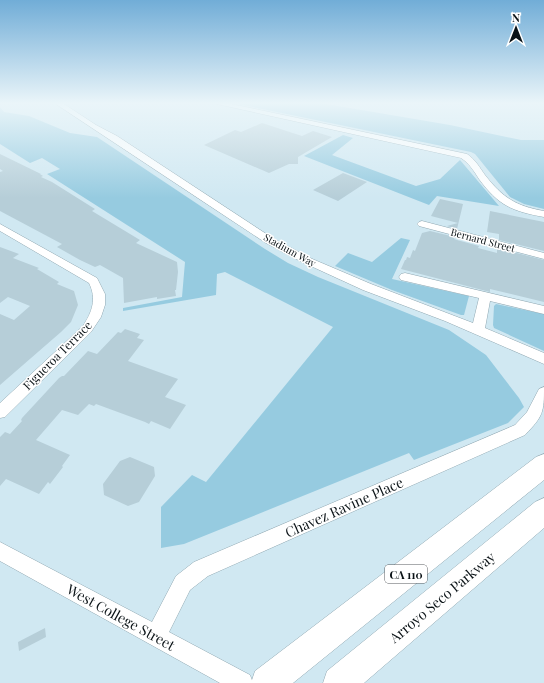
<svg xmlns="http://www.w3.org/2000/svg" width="544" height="683" font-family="'Playfair Display',serif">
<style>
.green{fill:#96cbe0}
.building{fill:#b6ced8}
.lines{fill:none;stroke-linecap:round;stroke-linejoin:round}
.minor-casing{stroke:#91a8b2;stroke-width:1}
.highway-casing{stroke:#91a8b2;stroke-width:1}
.minor{fill:#fff;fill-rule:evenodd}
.highway{fill:#fff;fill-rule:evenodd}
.labels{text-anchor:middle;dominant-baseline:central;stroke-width:3;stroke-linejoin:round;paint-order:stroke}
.far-street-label{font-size:10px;fill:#0a1216;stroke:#fff}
.shield{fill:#fff;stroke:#54595c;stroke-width:1}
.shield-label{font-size:11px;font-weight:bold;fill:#0a1216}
.street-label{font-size:12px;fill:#0a1216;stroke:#fff}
.near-street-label{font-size:14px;fill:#0a1216;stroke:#fff}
</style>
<rect width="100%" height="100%" fill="#d0e8f2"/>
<path class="green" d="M229,102h85l136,23 71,15h23v69l-20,-5 -14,-7 -35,-43 -4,-2z
M0,107l4,5 25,4 41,17 27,4 168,112 23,14 30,14 131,53 37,25 33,43 5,9 -16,16 -94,37 -5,-7 -225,91 -23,4v-41l31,-32 14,7 127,-155 -108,-55 -8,2 -1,21 -93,16v-3l59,-11 3,-35 -138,-88 13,-5 -18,-11 -12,5 -30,-19z
M343,135l10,3 -21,17 84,31 24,-7 20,-19 39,46 -62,-10 -8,9 -125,-49z
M401,238l9,2 -18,39 77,17 -5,19h-3l-69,-25 -57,-24 13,-13 24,9z
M496,304l48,10v37l-50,-23 -1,-3 1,-19z"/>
<path class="building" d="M262,123l40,13 11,-5 19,6 -34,20v7h-9l-20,9 -65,-28 31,-15 6,2z
M0,154l41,20h-1l3,2 -2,1 11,5 43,27 -3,2 48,29 -4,3 41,19 1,10 -2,18h-1l1,6 -19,3v-2l-33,6 -1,-25 -23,-13 -5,2 -15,-7 -23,-13 5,-3 -62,-33v-39l3,-1 -3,-2z
M343,173l24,9 -29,19 -25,-11z
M440,199l23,5 -6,25 -10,-3 11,-3 -27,-7z
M490,211l54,11v29l-45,-11v-6l-12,-2z
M430,231l25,6 -1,2 3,1 22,6 -1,2 19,5v-5l47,12v42l-54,-13v3l-89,-23 4,-9h1l1,-3 3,1 3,-8 2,1 7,-18z
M0,247l19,7 -6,4 26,10 -2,1 22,13 -2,2 17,7 4,14 -7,17 -10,10 -61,53v-71l14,6 16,-14 -22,-9 -8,6z
M125,329l15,5 -3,4 7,2 -16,21 50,18 -13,18 21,8 -16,24 -19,-8 -2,3 -4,-2 -49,-18 -2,2 -5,-2 -11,11 -16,-5 -26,30 34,15 -8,11 1,1 -13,17 -2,-2 -9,12 -33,-15 -6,7v-49l5,-5 5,2 12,-13 -1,-1 1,-2 37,-40 3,-2h2l24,-25 9,3 21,-22 3,1z
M130,457l24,10 1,9 -16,26 -11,4 -24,-11 -1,-11 17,-23z
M45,628l1,9 -27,14 -1,-9z"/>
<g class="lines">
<defs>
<path id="minor" d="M53,102h8l35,23 21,11 157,103 36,19 61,26 102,39 6,-25 -78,-18 -2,-3 2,-3 4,-1 139,33v8l-54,-13 -5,27 59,25v11l-99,-43 -82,-31 -61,-28 -36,-19z
M208,102h14l245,52c8,5 13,14 18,21 18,23 31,31 59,36v6c-32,-6 -45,-11 -65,-38 -5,-8 -10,-16 -18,-21z
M422,221l122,32v6l-125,-33 -2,-2 2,-2z
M0,224l97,54 8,16v11l-4,12 -10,15 -86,85 -5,1v-15l83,-77c9,-14 14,-27 6,-43l-89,-52z
M544,387c0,26 -1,29 -19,48l-317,141 -18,14 -21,42 81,43 3,8h-33l-220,-122v-19l152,80 24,-46 18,-14 321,-137 12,-13 12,-23z"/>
<path id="highway" d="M544,454v26l-251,203h-42l4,-12 281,-214z
M544,498v30l-180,155h-41l4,-12 208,-169z"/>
</defs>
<use href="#minor" class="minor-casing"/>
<use href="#highway" class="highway-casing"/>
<use href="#minor" class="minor"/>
<use href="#highway" class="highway"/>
</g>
<linearGradient id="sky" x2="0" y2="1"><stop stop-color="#71add7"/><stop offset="0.52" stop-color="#eaf5f9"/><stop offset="1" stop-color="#eaf5f9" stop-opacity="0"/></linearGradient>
<rect width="544" height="198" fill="url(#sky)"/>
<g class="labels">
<g class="far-street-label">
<text transform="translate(483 240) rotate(15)">Bernard Street</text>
<text transform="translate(290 250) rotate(29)">Stadium Way</text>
</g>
<rect class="shield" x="385" y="565" width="42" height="18" rx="3"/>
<g class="shield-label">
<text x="406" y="574">CA 110</text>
</g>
<g class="street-label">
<text transform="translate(57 355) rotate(-45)">Figueroa Terrace</text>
</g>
<g class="near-street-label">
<text transform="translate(344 507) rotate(-24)">Chavez Ravine Place</text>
<text transform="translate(442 597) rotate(-40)">Arroyo Seco Parkway</text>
<text transform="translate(121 617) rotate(29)">West College Street</text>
</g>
</g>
<g transform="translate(516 28)" stroke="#ffffff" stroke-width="3" paint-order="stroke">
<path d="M0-3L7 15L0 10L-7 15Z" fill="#0a1216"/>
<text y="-6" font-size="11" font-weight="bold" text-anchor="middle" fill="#0a1216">N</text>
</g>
</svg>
